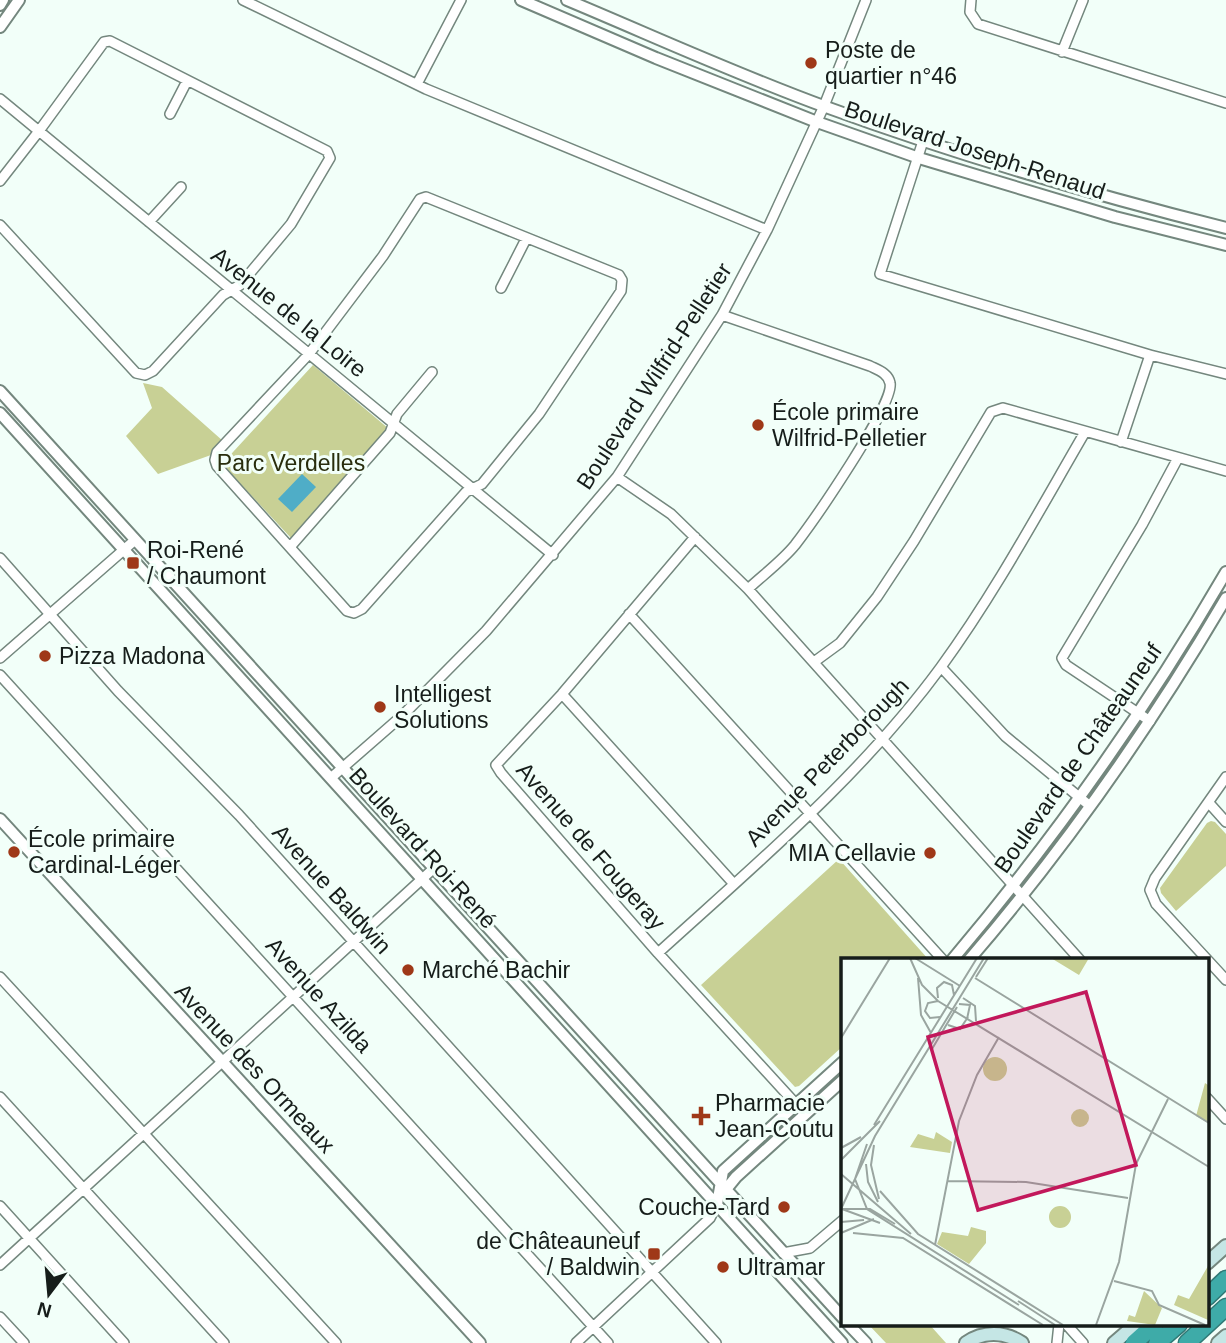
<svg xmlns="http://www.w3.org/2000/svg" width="1226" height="1343" font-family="Arial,sans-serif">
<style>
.green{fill:#c8d095}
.water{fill:#4fadc7}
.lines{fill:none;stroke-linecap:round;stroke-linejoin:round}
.minor-casing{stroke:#74877e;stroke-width:12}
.tertiary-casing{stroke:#74877e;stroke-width:14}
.secondary-casing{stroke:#74877e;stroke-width:16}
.motorway-casing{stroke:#307976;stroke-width:19}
.minor{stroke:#fff;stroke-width:9}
.tertiary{stroke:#fff;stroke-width:10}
.secondary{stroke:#c5e6e5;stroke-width:12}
.motorway{stroke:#3eaba8;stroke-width:16}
.poi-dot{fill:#9f3818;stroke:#f2fff9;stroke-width:2.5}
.labels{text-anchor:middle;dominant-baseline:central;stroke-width:6;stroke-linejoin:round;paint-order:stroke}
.poi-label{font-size:23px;fill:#161d1a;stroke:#f2fff9;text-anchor:start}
.street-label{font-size:23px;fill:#161d1a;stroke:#f2fff9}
.park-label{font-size:23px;fill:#292d0d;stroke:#f2fff9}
.inset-road{fill:none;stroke:#9aa5a0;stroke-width:2}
.view{fill:#c2185b;fill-opacity:0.15;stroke:#c2185b;stroke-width:3.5}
.inset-edge{fill:none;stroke:#161d1a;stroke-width:3.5}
</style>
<rect width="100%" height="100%" fill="#f2fff9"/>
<path class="green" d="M313,365l76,64 -98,109 -69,-74z
M143,383l19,4 61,54 -12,14 -53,19 -32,-38 26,-28z
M1211,821l4,1 11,12v32l-50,45 -15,-18 -1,-5 47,-65z
M839,859l90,101h-86v86l-44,40 -4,1 -94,-102z
M868,1324h61l17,19h-60z"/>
<path class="water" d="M302,474l14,13 -24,25 -14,-13z"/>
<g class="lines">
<defs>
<path id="minor" d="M243,0l183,89 341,141
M971,0l-1,12 8,12 248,79
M1062,52l21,-52
M417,84l44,-84
M0,99l553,456
M170,114l17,-33
M923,141l-43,133 270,81 76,19
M0,181l39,-50 65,-89 6,-1 217,110 3,7 -39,66 -51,61 -17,10 -70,76 -8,4 -9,-2 -136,-148
M426,197l193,78 3,5 -1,11 -82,123 -57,70 -16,8 -104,117 -8,4 -7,-2 -130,-145 -2,-6 2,-8 92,-98 74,-98 37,-57z
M149,222l32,-35
M501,288l25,-49
M722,315l148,51c8,4 18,7 20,17 5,21 -78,140 -95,162 -13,16 -32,30 -47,44
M1121,442l29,-87
M617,477l54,37 77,75 332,371
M695,537l-133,157 -66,71 5,8 157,180 147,161
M290,547l100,-114 7,-19 35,-42
M0,558l118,133 121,124 477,528
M629,614l314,346
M0,658l135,-118
M814,662l26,-19 37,-46 37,-56 77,-129 12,-4 223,63
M941,667l64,69 85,70
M0,675l608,668
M562,694l172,190
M1150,721l-84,-56 -4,-7 80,-133 36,-67
M332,777l71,-62 83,-84 131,-154 105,-162 45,-85 57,-124 42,-106
M1226,777l-71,101 -5,12 6,14 70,76
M1209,803l17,19
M658,953c99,-90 204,-178 283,-286 54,-74 98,-156 144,-235
M0,977l336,366
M0,1097l224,246
M1207,1098l19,21
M0,1206l124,137
M783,1253l27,-5 33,-28
M0,1265l433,-396
M0,1317l24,26
M1066,1324l17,19
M576,1343l134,-125 7,-14
M1057,1343l2,-19"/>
<path id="tertiary" d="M521,0l135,58 161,64 102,36 196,59 111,28
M567,0c86,36 171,75 259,107 131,48 265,87 400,121
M0,5l3,-5
M0,27l19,-27
M0,391l843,927
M0,413l842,930
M0,819l480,524
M952,960c103,-122 194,-250 274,-388
M969,960c97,-113 182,-234 257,-362
M723,1193l13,-16 107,-97
M717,1204l6,-33 120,-109
M848,1324l18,19"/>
<path id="secondary" d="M1207,1263l19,-17
M966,1343c17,-12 38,-12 56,0
M1114,1343l22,-19
M1218,1343l8,-7"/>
<path id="motorway" d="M1207,1297l19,-18
M1134,1343l21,-19
M1157,1343l22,-19
M1187,1343l39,-36"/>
</defs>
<use href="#minor" class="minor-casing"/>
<use href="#tertiary" class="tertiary-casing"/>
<use href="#secondary" class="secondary-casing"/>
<use href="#motorway" class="motorway-casing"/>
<use href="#minor" class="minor"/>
<use href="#tertiary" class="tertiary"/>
<use href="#secondary" class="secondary"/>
<use href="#motorway" class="motorway"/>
</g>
<g class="poi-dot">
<circle cx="811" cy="63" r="7"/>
<circle cx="758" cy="425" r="7"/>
<rect x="126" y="556" width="14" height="14" rx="3.5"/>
<circle cx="45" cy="656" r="7"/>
<circle cx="380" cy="707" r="7"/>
<circle cx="14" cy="852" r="7"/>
<circle cx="930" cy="853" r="7"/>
<circle cx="408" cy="970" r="7"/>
<path d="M697.5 1105.5h7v7h7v7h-7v7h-7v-7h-7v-7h7z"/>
<circle cx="784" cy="1207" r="7"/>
<rect x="647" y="1247" width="14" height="14" rx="3.5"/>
<circle cx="723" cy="1267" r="7"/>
</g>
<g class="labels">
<g class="poi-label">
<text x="825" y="50">Poste de<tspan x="825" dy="26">quartier n°46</tspan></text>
<text x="772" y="412">École primaire<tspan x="772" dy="26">Wilfrid-Pelletier</tspan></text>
<text x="147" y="550">Roi-René<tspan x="147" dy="26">/ Chaumont</tspan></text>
<text x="59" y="656">Pizza Madona</text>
<text x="394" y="694">Intelligest<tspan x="394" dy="26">Solutions</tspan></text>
<text x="28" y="839">École primaire<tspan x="28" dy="26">Cardinal-Léger</tspan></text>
<text x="916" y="853" text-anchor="end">MIA Cellavie</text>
<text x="422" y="970">Marché Bachir</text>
<text x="715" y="1103">Pharmacie<tspan x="715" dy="26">Jean-Coutu</tspan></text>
<text x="770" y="1207" text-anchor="end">Couche-Tard</text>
<text x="640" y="1241" text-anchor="end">de Châteauneuf<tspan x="640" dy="26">/ Baldwin</tspan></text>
<text x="737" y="1267">Ultramar</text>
</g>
<g class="street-label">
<text transform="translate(975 150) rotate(18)">Boulevard Joseph-Renaud</text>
<text transform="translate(289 312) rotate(39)">Avenue de la Loire</text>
<text transform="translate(654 376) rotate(-57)">Boulevard Wilfrid-Pelletier</text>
<text transform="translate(1078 758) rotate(-55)">Boulevard de Châteauneuf</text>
<text transform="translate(827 762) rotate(-46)">Avenue Peterborough</text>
<text transform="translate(591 846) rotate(49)">Avenue de Fougeray</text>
<text transform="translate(423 848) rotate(48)">Boulevard Roi-René</text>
<text transform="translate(332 889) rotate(48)">Avenue Baldwin</text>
<text transform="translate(319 995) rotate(48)">Avenue Azilda</text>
<text transform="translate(255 1068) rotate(47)">Avenue des Ormeaux</text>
</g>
<g class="park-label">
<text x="291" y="463">Parc Verdelles</text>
</g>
</g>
<g transform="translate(841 958)">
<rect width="368" height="368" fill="#f2fff9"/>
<path d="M210,0h38l-10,17zM142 111a12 12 0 1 1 24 0a12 12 0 1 1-24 0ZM364,125l3,2v38l-12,-7zM230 160a9 9 0 1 1 18 0a9 9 0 1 1-18 0ZM95,174l16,10 -2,11 -40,-6 8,-13 16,5zM208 259a11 11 0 1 1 22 0a11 11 0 1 1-22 0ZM130,269l15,4v12l-17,21 -32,-20 5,-12 26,4zM367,308v54l-34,-15 4,-10 11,4zM303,333l18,17 -7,17 -28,-4 2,-6 6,2z" fill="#c8d095"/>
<path class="inset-road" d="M69,0l12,27 16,16 271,166M74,0l45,28M135,19l12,-19M77,20l3,37 10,18M134,20l234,145M97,40l-1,-10 7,-6 8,3 2,10M122,40l12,8 1,15M97,43l-10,2 -3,8 5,7 10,-1M118,46l11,1 -3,14M107,67l12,4 8,-12M0,80l49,-80M91,91l25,-42M33,167l103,-167M26,186l-12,35 12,30 152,96M33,187l-3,20 8,34M0,190l20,-11M0,202l39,-39M25,206l2,18 10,20M0,216l70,60M106,223l79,1 102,16M39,233l38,43 145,91M0,251l34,-73 109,-178M1,251h28l25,15M1,251l38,14M0,264l23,-2M0,275l33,-14M12,275l50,5 140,87M94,287l24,-124 18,-46 22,-38M273,323l38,10 7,14 46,20M177,343l37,24M255,367l23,-63 17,-98 32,-65"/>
<path class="view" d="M245,34l50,173 -158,45 -50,-173z"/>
<rect width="368" height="368" class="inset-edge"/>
</g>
<g transform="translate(49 1294) rotate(196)" stroke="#f2fff9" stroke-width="5" paint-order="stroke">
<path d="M0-5L12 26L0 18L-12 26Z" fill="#161d1a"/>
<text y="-10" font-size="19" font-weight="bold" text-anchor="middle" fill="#161d1a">N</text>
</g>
</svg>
